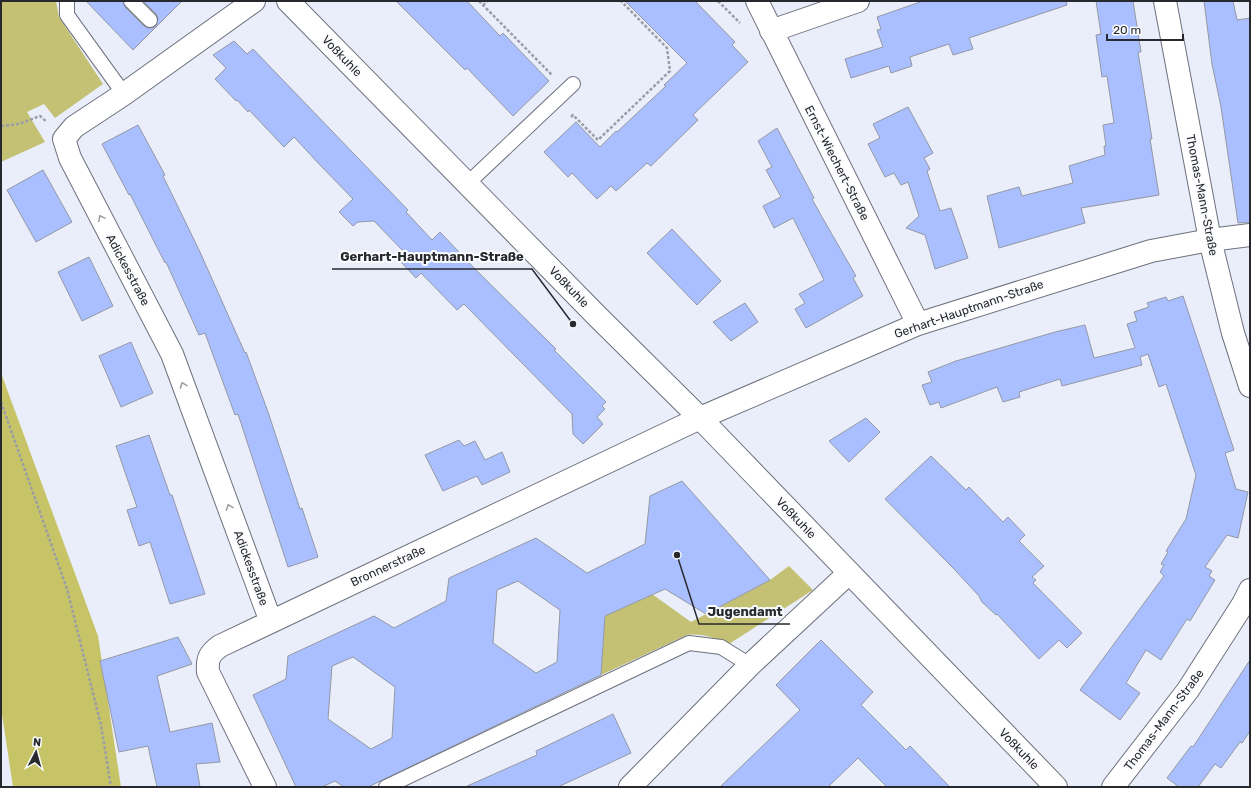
<svg xmlns="http://www.w3.org/2000/svg" width="1251" height="788" font-family="Rubik,sans-serif">
<style>
.green{fill:#c4c174}
.forest{fill:#c7c467}
.building{fill:#aabfff;stroke:#9498a4;fill-rule:evenodd}
.lines{fill:none;stroke-linecap:round;stroke-linejoin:round}
.service-casing{stroke:#6d717c;stroke-width:16}
.minor-casing{stroke:#6d717c;stroke-width:24}
.tertiary-casing{stroke:#6d717c;stroke-width:24}
.path{stroke:#9a9da7;stroke-width:2.5;stroke-dasharray:3 2;stroke-linecap:butt}
.service{stroke:#fff;stroke-width:14}
.minor{stroke:#fff;stroke-width:22}
.tertiary{stroke:#fff;stroke-width:22}
.oneway{stroke:#9e9fa1}
.labels{text-anchor:middle;dominant-baseline:central;stroke-width:4;stroke-linejoin:round;paint-order:stroke}
.street-label{font-size:12px;fill:#27292e;stroke:#fbfcfe}
.leader{fill:none;stroke:#27292e;stroke-width:1.5}
.callout-dot{fill:#27292e;stroke:#fbfcfe;stroke-width:1.5}
.callout-label{font-size:13px;text-anchor:middle;font-weight:bold;fill:#27292e;stroke:#fbfcfe;stroke-width:4;stroke-linejoin:round;paint-order:stroke}
</style>
<rect width="100%" height="100%" fill="#eaeefb"/>
<path class="green" d="M1,1h55l3,16 44,67 -48,34 -11,-14 -17,8 18,30 -44,20z
M789,566l24,24 -84,54c-15,-6 -26,-11 -42,-9l-86,40 4,-59 47,-22 39,28 79,-42z"/>
<path class="forest" d="M1,373l97,263 23,151h-108l-12,-79z"/>
<path class="building" d="M86,1h37l2,6 19,19 4,2h5l3,-2 2,-8 -2,-4 -13,-13h39l-49,49z
M396,1h71l33,35 3,-3 46,48 -36,35 -46,-48 -2,2z
M625,1h70l40,41 -3,3 16,17 -55,53 5,5 -47,46 -4,-3 -31,28 -5,-5 -14,13 -25,-26 -4,4 -24,-25 32,-30 24,25 16,-16 1,1 49,-46 -2,-1 23,-22z
M923,1h143l1,4 -98,33 4,11 -20,6 -4,-11 -39,13 2,9 -21,7 -2,-7 -38,12 -6,-19 38,-12 -6,-17 4,-1 -4,-12z
M1096,1h37l8,51h-3l14,87h-2l9,56 -78,13 4,15 -86,25 -12,-52 32,-9 3,9 51,-13 -4,-17 36,-11 -1,-9h2l-3,-21 11,-2 -7,-47 -5,1 -6,-42 5,-1z
M1204,1h29l4,19 13,-2v204l-12,1 -17,-116 -9,-43z
M234,41l13,13 6,-5 155,161 -2,2 26,28 8,-8 37,39 79,78 -2,1 52,52 -4,4 3,3 -8,8 6,7 -20,20 -10,-10 -1,-20 -108,-110 -7,6 -36,-37 -5,5 -16,-17 7,-6 -33,-34 -16,1 -5,4 -14,-14 14,-13 -33,-34 -26,-28 -10,10 -35,-37 -1,2 -11,-12 -1,1 -21,-22 11,-11 -13,-13z
M908,107l25,46 -9,5 6,11 -3,2 13,40 11,-3 17,50 -33,11 -10,-34 -19,-7 13,-12 -11,-34 -7,3 -7,-12 -9,4 -17,-33 12,-6 -7,-14z
M138,125l27,50 -2,1 37,76 45,101 1,-1 22,60 32,97 2,-1 16,49 -30,10 -50,-153 -3,1 -30,-82 -6,2 -33,-73 -1,1 -35,-69 -1,1 -27,-51z
M777,128l37,70 -2,1 10,18 34,59 -3,2 10,18 -57,32 -11,-19 10,-6 -6,-9 25,-14 -31,-62 -19,10 -11,-22 18,-9 -15,-27 6,-3 -14,-26z
M43,170l29,52 -36,20 -29,-52z
M672,229l49,52 -24,24 -50,-52z
M89,257l24,49 -31,15 -24,-49z
M1183,296l51,154 -9,3 11,36 12,3 -10,46 -11,-3 -22,32 7,4 -3,5 6,4 -25,41 -3,-2 -26,41 -15,-10 -20,33 14,10 -20,27 -40,-30 84,-114 -4,-4 4,-7 -3,-1 7,-12 -2,-1 20,-32 10,-44 -30,-91 -7,3 -11,-33 -8,3 2,8 -80,21 -2,-7 -41,13 1,5 -17,5 -6,-15 -56,21 -2,-6 -9,3 -8,-20 10,-3 -4,-10 28,-11 99,-29 30,-7 9,33 41,-10 -8,-24 10,-3 -3,-9 15,-5 -2,-4 19,-6 2,4z
M745,303l13,19 -27,19 -18,-19z
M131,342l22,51 -32,14 -22,-51z
M866,418l14,14 -31,30 -20,-21z
M149,435l21,60h2l33,99 -35,10 -20,-62 -11,4 -12,-36 10,-3 -21,-61z
M459,440l5,6 11,-5 10,19 17,-8 8,20 -28,13 -5,-9 -34,15 -18,-36z
M931,456l35,34 3,-3 34,35 5,-5 17,18 -6,6 25,25 -12,11 4,3 -3,3 49,50 -15,15 -8,-8 -20,19 -1,-1 -41,-44 -1,1 -14,-13 -3,-6 -24,-26 -70,-71z
M682,481l88,99 -64,34 -41,-25 -60,27 -4,59 -233,112h-24l-9,-6 -13,6h-26l-43,-92 33,-16 2,-23 86,-40 20,12 52,-27 3,-23 87,-40 51,35 58,-29 5,-48zM518,581l42,29 -3,52 -21,11 -43,-30 4,-53zM353,657l42,30 -3,51 -21,11 -43,-30 4,-53z
M178,637l14,27 -35,12 13,56 42,-9 8,39 -24,2 4,23h-43l-9,-41 -29,6 -19,-91z
M821,640l52,52 -12,13 45,45 4,-4 40,41h-63l-29,-29 -30,29h-108l80,-77 -24,-25z
M1250,660v71l-8,12 -2,-1 -19,26 -6,-4 -17,23h-19l-12,-9 24,-32 2,1z
M613,714l18,39 -73,34h-93l72,-32 -1,-4z"/>
<g class="lines">
<defs>
<path id="service" d="M67,1v14l57,79
M131,1l19,19
M467,184l106,-100
M386,787l303,-144 32,4 29,18"/>
<path id="minor" d="M254,1l-130,93 -50,33 -10,12 6,19 102,196 99,268
M757,1l161,323
M1165,1l45,239 23,93 17,53
M771,31l87,-30
M265,787l-57,-115c-1,-13 1,-18 12,-26l480,-228 218,-94 233,-73 59,-11 40,-5
M630,787l120,-122 99,-92
M1113,787l75,-97 55,-86 7,-14"/>
<path id="tertiary" d="M288,1l309,315 103,102 356,369"/>
</defs>
<use href="#service" class="service-casing"/>
<use href="#minor" class="minor-casing"/>
<use href="#tertiary" class="tertiary-casing"/>
<path class="path" d="M479,1l73,74
M718,1l22,22
M483,5l5,-4
M571,117l2,-2 25,25 72,-69 -3,-23 -46,-47
M1,126l18,-2 21,-8 7,6
M1,402l66,187 34,136 10,62"/>
<use href="#service" class="service"/>
<use href="#minor" class="minor"/>
<use href="#tertiary" class="tertiary"/>
</g>
<defs><path id="oneway-chevron" d="M-2-3.5L2.5 0L-2 3.5" fill="none" stroke-width="1.6" stroke-linecap="round" stroke-linejoin="round"/></defs>
<g class="oneway">
<use href="#oneway-chevron" transform="translate(101 218) rotate(-118)"/>
<use href="#oneway-chevron" transform="translate(183 385) rotate(-110)"/>
<use href="#oneway-chevron" transform="translate(229 507) rotate(-110)"/>
</g>
<g class="labels">
<g class="street-label">
<text transform="translate(342 56) rotate(46)">Voßkuhle</text>
<text transform="translate(837 163) rotate(63)">Ernst-Wiechert-Straße</text>
<text transform="translate(1202 195) rotate(79)">Thomas-Mann-Straße</text>
<text transform="translate(128 270) rotate(62)">Adickesstraße</text>
<text transform="translate(569 287) rotate(46)">Voßkuhle</text>
<text transform="translate(969 309) rotate(-19)">Gerhart-Hauptmann-Straße</text>
<text transform="translate(796 518) rotate(46)">Voßkuhle</text>
<text transform="translate(388 566) rotate(-25)">Bronnerstraße</text>
<text transform="translate(251 568) rotate(70)">Adickesstraße</text>
<text transform="translate(1164 720) rotate(-53)">Thomas-Mann-Straße</text>
<text transform="translate(1019 749) rotate(46)">Voßkuhle</text>
</g>
</g>
<path class="leader" d="M573 324L532 269H332M677 555L699 624H790"/>
<g class="callout-dot">
<circle cx="573" cy="324" r="4"/>
<circle cx="677" cy="555" r="4"/>
</g>
<g class="callout-label">
<text x="432" y="261">Gerhart-Hauptmann-Straße</text>
<text x="745" y="616">Jugendamt</text>
</g>
<rect width="1251" height="788" fill="none" stroke="#27292e" stroke-width="4"/>
<g transform="translate(36 752) rotate(6)" stroke="#fbfcfe" stroke-width="3" paint-order="stroke">
<path d="M0-3L7 15L0 10L-7 15Z" fill="#27292e"/>
<text y="-6" font-size="11" font-weight="bold" text-anchor="middle" fill="#27292e">N</text>
</g>
<path d="M1107 34v6h76v-6" fill="none" stroke="#27292e" stroke-width="2"/>
<text x="1113" y="34" font-size="12" fill="#27292e" stroke="#fbfcfe" stroke-width="3" paint-order="stroke">20 m</text>
</svg>
